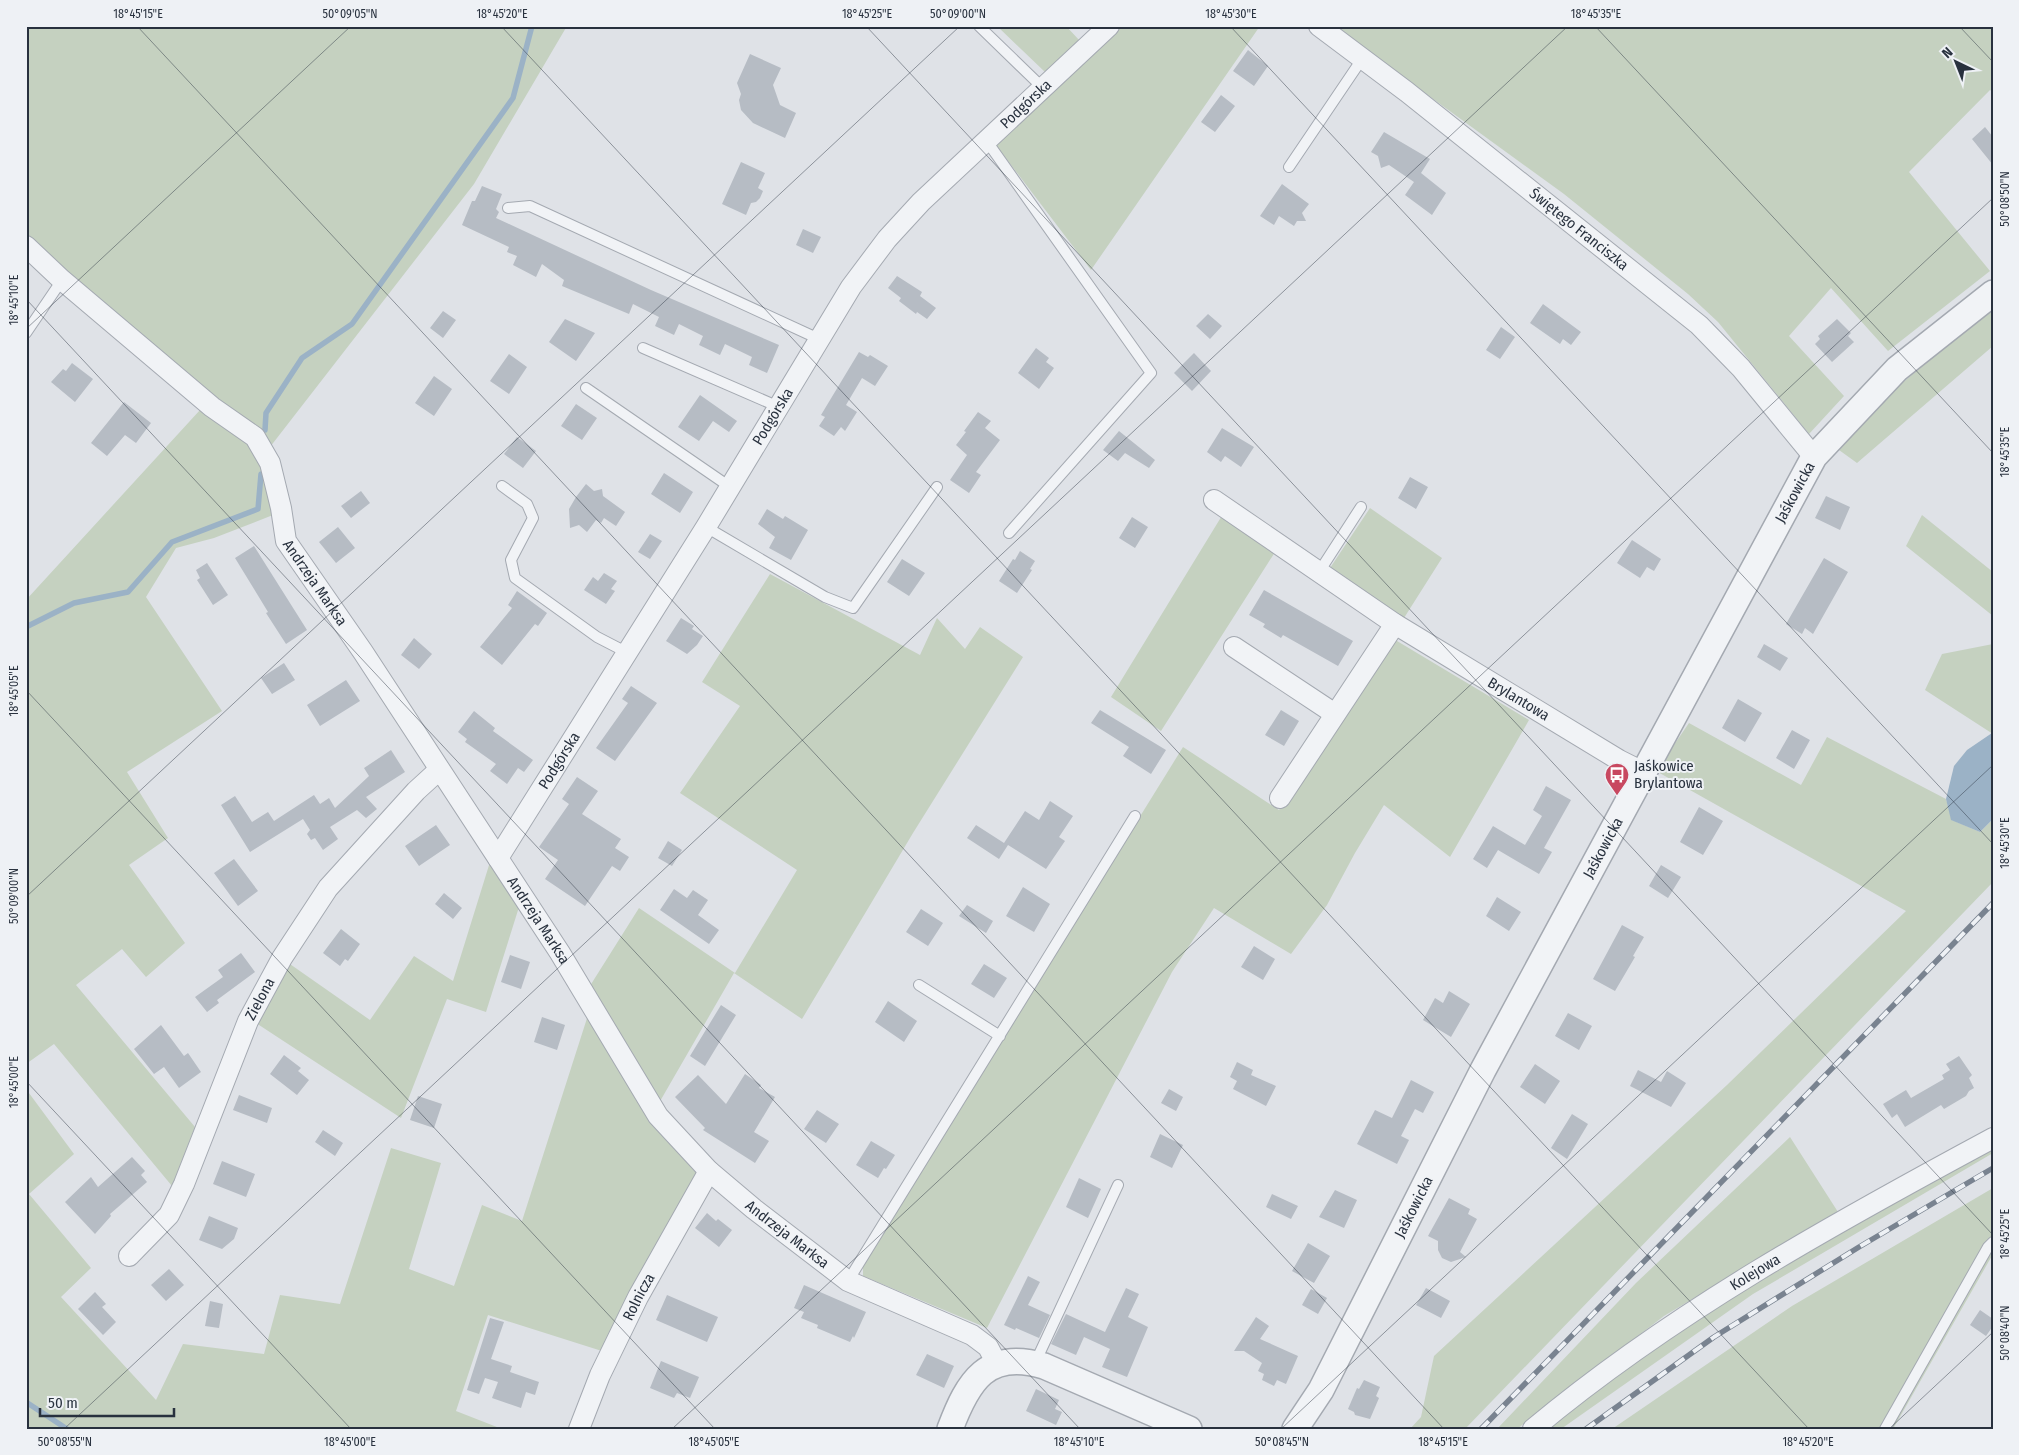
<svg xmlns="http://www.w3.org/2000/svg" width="2019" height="1455" font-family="'Fira Sans Condensed',sans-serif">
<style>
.green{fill:#c5d1c0}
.water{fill:#9bb2c6}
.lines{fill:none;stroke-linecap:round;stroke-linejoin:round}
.stream{stroke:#9bb2c6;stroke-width:5.5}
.building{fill:#b6bcc4}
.service-casing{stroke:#a4a9b1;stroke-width:12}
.minor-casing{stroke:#a4a9b1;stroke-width:22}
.tertiary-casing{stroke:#a4a9b1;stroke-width:28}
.service{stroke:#f1f3f6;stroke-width:10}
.minor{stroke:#f1f3f6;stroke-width:20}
.tertiary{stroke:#f1f3f6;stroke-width:25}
.rail-casing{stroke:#798390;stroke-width:5.5}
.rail{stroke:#eef1f5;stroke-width:4;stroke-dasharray:11;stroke-linecap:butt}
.ticks{fill:none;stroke:#28313e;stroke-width:1;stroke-opacity:0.45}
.labels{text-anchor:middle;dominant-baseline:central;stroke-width:4;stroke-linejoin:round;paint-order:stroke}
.street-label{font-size:15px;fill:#28313e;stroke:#eef1f5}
.poi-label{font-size:15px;fill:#28313e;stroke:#eef1f5;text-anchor:start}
.neatline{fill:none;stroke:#28313e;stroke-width:2}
.ticks-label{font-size:12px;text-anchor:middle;fill:#28313e}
</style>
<rect width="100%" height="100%" fill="#dfe2e7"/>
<path class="green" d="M26,26h541l-93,158 -204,263 -244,-203z
M997,26h69l14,15 -35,31z
M1118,26h142l-169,244 -96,-126z
M1336,26h657v66l-3,-2 -81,82 81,99 -102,80 -57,-63 -42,48 55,60 -35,38 -91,-112 -30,-28 -124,-100 -201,-146z
M1993,307v39l-136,117 -18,-13 44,-51z
M200,410l50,34 13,28 10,43 -59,23 -38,10 -30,49 76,114 -95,61 41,66 -39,27 56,78 -39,34 -24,-28 -46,36 119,142 -23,59 -118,-142 -28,20v-464z
M1370,508l72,50 -38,60 -76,-47z
M1223,514l54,35 -116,182 -50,-34z
M1922,515l71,57v44l-87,-70z
M770,574l150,81 17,-37 28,31 15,-22 43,30 -110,176 -111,186 -68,-46 -75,130 -71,-114 51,-81 96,65 62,-103 -117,-77 60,-87 -38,-24z
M1392,638l137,82 -79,137 -66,-52 -29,48 -28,52 -36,49 -77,-46 -42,64 -185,356 -124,-52v-12l320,-517 96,63z
M1993,644v90l-68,-44 17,-36z
M1689,723l112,62 26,-48 119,62 6,21 28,12 13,-13v63l-528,547h-55l11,-12 13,-61 293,-271 179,-174 -250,-140z
M490,862l29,45 -33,105 -39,-13 -46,119 -145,-95 31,-61 83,58 44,-64 39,25z
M589,1012l111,160 -95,180 -117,-37 -32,96 46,18h-476v-340l48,65 -45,40 62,74 -30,29 95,103 27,-56 81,10 16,-59 60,9 51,-156 50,15 -32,106 45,17 28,-81 40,16z
M1790,1137l48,75 -174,104 -147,113h-20l139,-146z
M1993,1143v10l-240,141 -192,135h-20l164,-121z
M1993,1188v66l-100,175h-281l180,-123z"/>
<path class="water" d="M1992,733l1,86 -13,13 -29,-12 -5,-21 8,-33 13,-16z"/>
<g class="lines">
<path class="stream" d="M265,430l1,-17 36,-55 50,-34 161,-226 19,-72
M26,627l48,-24 54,-11 44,-50 86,-33 3,-35
M26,1402l41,27"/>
</g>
<path class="building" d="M1248,50l20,16 -14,20 -21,-15z
M750,54l31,14 -8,17 7,20 16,8 -11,25 -32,-15 -12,-13 -2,-10 2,-6 -4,-11z
M1221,95l14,11 -20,26 -14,-10z
M1985,127l8,10v28l-21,-26z
M1384,132l46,27 -9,14 25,20 -14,22 -27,-20 9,-13 -25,-17 -8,3 -3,-12 -7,-4z
M741,162l24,11 -7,15 5,3 -3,7 -4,4 -5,1 -5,12 -24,-11z
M1282,184l27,20 -7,9 4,8h-9l-3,5 -15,-10 -5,9 -14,-9z
M482,186l20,8 -6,15 3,3 -3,6 155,72 128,55 -12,28 -18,-8 3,-8 -27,-13 -5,11 -21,-10 4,-9 -24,-12 -5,11 -19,-9 4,-9 -26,-13 -4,10 -67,-28 2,-6 -22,-16 -6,13 -23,-12 4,-9 -10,-4 2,-5 -47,-22 10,-24h3z
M803,229l18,8 -8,16 -17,-8z
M897,276l25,16 -2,4 16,12 -9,11 -10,-7 -1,2 -17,-13 2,-3 -13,-10z
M1543,304l38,28 -10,13 -8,-6 -3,5 -30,-21z
M443,311l13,9 -13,18 -13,-10z
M1208,314l14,12 -12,13 -14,-13z
M565,319l30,14 -19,28 -27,-19z
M1837,319l14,14 -3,3 6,6 -22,20 -17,-18 5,-5 -2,-3z
M1501,327l14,10 -15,22 -14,-9z
M1036,348l13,10 -3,4 8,6 -15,21 -21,-16z
M859,352l9,5 2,-2 18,11 -13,20 -13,-8 -16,27 11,7 -12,19 -4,-4 -7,9 -15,-10 6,-9 -4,-2z
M1194,353l17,18 -19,20 -18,-18z
M509,354l18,13 -18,27 -19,-13z
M72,363l21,16 -18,23 -24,-20 12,-13 3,2z
M434,376l18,13 -18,27 -19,-13z
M700,395l37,26 -8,11 -16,-11 -14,20 -21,-14z
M124,402l27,21 -15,20 -11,-8 -18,21 -16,-13z
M576,404l21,14 -15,22 -21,-14z
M978,412l13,9 -6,7 15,12 -24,32 5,3 -12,18 -19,-13 17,-25 -11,-10 10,-13 -2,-1z
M1222,428l32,19 -13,20 -16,-11 -4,6 -14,-10z
M1119,431l36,29 -6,8 -24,-15 -7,8 -15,-11z
M517,437l19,14 -13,17 -19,-14z
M664,473l29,19 -13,21 -29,-19z
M1410,477l18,10 -12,22 -18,-11z
M586,484l8,7 8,-2 1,7 22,16 -9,14 -12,-8 -3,5 -5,-3 -9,12 -8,-7 -9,3 -1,-19 7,-12z
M361,491l9,12 -19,15 -10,-12z
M1826,496l24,11 -10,23 -25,-12z
M767,509l16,10 2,-3 23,14 -17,30 -22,-12 6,-11 -17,-13z
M1132,517l16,10 -13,21 -16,-10z
M338,527l17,21 -19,15 -17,-21z
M650,534l12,7 -12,18 -12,-7z
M1632,540l29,19 -7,12 -7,-4 -7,11 -23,-15z
M254,546l53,84 -21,14 -20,-31 2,-1 -33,-54z
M1020,551l15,10 -5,8 2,1 -15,23 -18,-12 14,-22 2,1z
M1824,558l24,14 -35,62 -8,-6 -3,6 -16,-10z
M902,559l23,14 -16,23 -22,-14z
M207,563l21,32 -15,10 -16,-25 3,-2 -4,-8z
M604,573l13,8 -6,8 4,2 -9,13 -22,-14 9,-13 5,4z
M1264,590l89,51 -15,25 -55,-31 -2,3 -18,-11 2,-3 -16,-9z
M517,591l30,22 -9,13 -3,-2 -33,41 -22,-18 32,-39 -4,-3z
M681,618l13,8 -2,3 11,7 -6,9 -10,9 -21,-13z
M414,638l18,16 -13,15 -18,-14z
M1764,644l24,14 -8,13 -23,-14z
M284,663l11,17 -23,14 -11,-16z
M346,680l14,21 -40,25 -13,-21z
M631,686l26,17 -42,58 -19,-13 32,-45 -6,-4z
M1738,699l24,14 -17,29 -23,-14z
M1100,710l66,40 -15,24 -28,-18 6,-9 -38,-24z
M1281,710l18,11 -15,25 -19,-11z
M474,711l21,17 -2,3 40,29 -9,12 -6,-4 -11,16 -17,-13 6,-7 -31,-22 2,-3 -9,-7z
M1792,730l18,10 -16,29 -18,-11z
M391,750l14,22 -39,25 11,12 -11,9 -9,-8 -27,17 8,12 -15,11 -8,-12 -4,2 -4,-6 3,-4 -7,-11 -53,33 -29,-47 14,-9 17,26 16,-10 6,9 40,-26 6,9 9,-6 6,10 34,-32 -5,-8z
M577,777l21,14 -16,23 39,25 -6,9 14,9 -9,14 -8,-5 -27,40 -40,-27 13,-19 -19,-13 30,-43 -7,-5z
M1546,786l25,14 -27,48 8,4 -13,22 -41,-24 -11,18 -14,-9 20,-33 32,19 17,-29 -9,-6z
M1050,801l23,15 -14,21 6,4 -19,28 -38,-24 -9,14 -32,-21 9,-13 28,18 21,-32 14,9z
M1699,807l24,14 -20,34 -23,-13z
M436,825l14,20 -31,21 -14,-20z
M668,841l14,9 -10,16 -14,-8z
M234,859l24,32 -20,15 -24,-33z
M1661,865l20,12 -13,21 -19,-12z
M1023,887l27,17 -16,28 -28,-16z
M674,889l13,9 6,-8 15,10 -10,15 21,15 -10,14 -49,-34z
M444,893l18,15 -9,11 -18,-15z
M1497,897l24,15 -12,19 -23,-15z
M967,905l26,16 -7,12 -27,-17z
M921,909l22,14 -15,23 -22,-14z
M1622,925l22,12 -11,19 2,1 -20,34 -22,-12z
M341,929l19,15 -12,17 -3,-2 -5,7 -17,-13z
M1254,946l21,13 -12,21 -22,-13z
M241,953l14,19 -38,28 2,3 -12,9 -12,-15 28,-20 -5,-7z
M510,955l20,7 -9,27 -20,-7z
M984,964l23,14 -13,20 -23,-14z
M1449,991l21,13 -19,33 -28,-17 12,-22 8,5z
M888,1001l29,20 -13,21 -29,-20z
M721,1005l15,10 -31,51 -15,-10z
M1568,1013l24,13 -13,24 -24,-14z
M542,1017l23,8 -8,25 -23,-8z
M161,1025l23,31 4,-3 13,19 -22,16 -15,-21 -10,7 -20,-25z
M284,1055l17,13 -3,3 11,9 -12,15 -27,-21z
M1959,1056l13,19 -3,3 5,10 -5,3 -3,5 -22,13 -3,-4 -36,22 -8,-13 -5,4 -9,-14 23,-14 5,8 33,-19 -2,-4 8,-5 -4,-6z
M1237,1062l16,8 -2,5 25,11 -10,20 -33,-17 4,-8 -7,-4z
M1535,1064l25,17 -15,23 -25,-17z
M1638,1070l23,12 6,-11 19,12 -15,24 -41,-21z
M745,1074l16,11 -2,3 16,9 -21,35 15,9 -14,22 -52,-33 2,-2 -30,-31 23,-22 28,29z
M1411,1080l23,12 -11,21 -8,-4 -14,27 8,4 -12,24 -40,-20 18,-34 17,8z
M1169,1089l14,8 -7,14 -15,-8z
M239,1095l33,13 -5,15 -34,-13z
M418,1096l24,8 -8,24 -24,-8z
M817,1110l22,14 -13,19 -22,-14z
M1572,1114l16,10 -21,35 -16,-11z
M323,1130l20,13 -8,13 -20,-14z
M1160,1134l23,11 -11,23 -22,-11z
M871,1141l24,14 -9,14 -2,-1 -6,10 -22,-13z
M132,1157l13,14 -4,4 6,7 -37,32 1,2 -16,18 -30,-32 26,-25 7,10z
M222,1161l33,13 -9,23 -33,-13z
M1079,1178l22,11 -13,29 -22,-11z
M1335,1190l22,10 -13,28 -25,-11z
M1272,1194l26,12 -7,13 -25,-12z
M1449,1198l21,11 -2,5 9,5 -17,33 6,5 -15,5 -9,-4 -4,-8v-9l-10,-5z
M707,1213l9,8 2,-2 14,11 -13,17 -24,-19z
M209,1216l29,12 -4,11 -12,10 -23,-9z
M1308,1243l22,13 -16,27 -22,-12z
M169,1269l15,16 -18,16 -15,-16z
M1028,1276l12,6 -12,23 22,10 -11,23 -23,-10 -1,2 -11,-5z
M804,1285l62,27 -12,26 -1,-2 -3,6 -33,-14 1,-3 -17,-7 3,-6 -10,-4z
M1126,1288l13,6 -11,23 20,10 -21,50 -25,-10 8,-18 -26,-12 -8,18 -25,-11 15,-30 39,18z
M1426,1288l24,13 -9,17 -25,-13z
M1311,1289l16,9 -9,16 -16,-9z
M95,1292l11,12 -4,3 14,15 -13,13 -25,-26z
M667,1295l51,22 -11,25 -51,-22z
M210,1301l13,3 -4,24 -14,-2z
M1980,1310l13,9v7l-7,10 -16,-11z
M1256,1317l13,9 -9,13 38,17 -12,28 -9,-4 -3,6 -12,-6 2,-6 -6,-3 4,-8 -18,-12h-10z
M490,1318l14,4 -13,37 21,7 -2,6 29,10 -4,13 -9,-3 -5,16 -29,-10 6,-16 -13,-4 -6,16 -12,-4z
M927,1354l27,12 -10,22 -28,-13z
M661,1361l38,16 -9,21 -13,-5 -3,5 -24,-10z
M1364,1380l16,7 -4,9 3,2 -9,21 -15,-4 -1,-3 -6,-3 9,-21 2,1z
M1036,1389l23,11 -4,9 7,3 -6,13 -30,-14z"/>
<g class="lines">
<defs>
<path id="service" d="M979,26l64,62
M986,140l165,233 -142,160
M1289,167l73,-108
M508,208l22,-2 289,133
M26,333l36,-53
M643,348l136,59
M586,388l144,99
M502,486l25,18 6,14 -22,42 4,18 82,59 31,16
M706,527l119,70 28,11 84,-121
M1319,572l42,-65
M919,985l81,51
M848,1281l287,-465
M1035,1363l83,-178
M1885,1429l103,-182 5,-5"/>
<g id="minor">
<path id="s1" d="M1319,26l88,66 292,233 42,43 73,89"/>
<path id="s2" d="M26,246l36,34 150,127 43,30 15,26 11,45 5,33 77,111 197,301 98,163 51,55 45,38 94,72 124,54 16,12 9,17"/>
<path id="s3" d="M1214,500l181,124 224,136 24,12"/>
<path d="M1234,647l101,67"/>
<path d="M1280,798l115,-174"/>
<path id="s4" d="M498,858l208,-331 145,-240 36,-48 34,-37 188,-176"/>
<path id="s5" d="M129,1256l40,-41 15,-31 64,-163 34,-63 46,-70 88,-97 23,-21"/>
<path id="s6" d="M579,1429l21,-54 38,-78 71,-126"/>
<path id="s7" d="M1533,1429c140,-117 300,-205 460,-291"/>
</g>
<g id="tertiary">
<path d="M950,1429c18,-48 37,-80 94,-63l145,63"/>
<path id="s8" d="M1295,1429l26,-39 162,-320 331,-613 83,-88 96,-76"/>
</g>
</defs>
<use href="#service" class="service-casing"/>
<use href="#minor" class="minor-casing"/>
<use href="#tertiary" class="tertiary-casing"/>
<use href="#service" class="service"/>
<use href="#minor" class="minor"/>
<use href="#tertiary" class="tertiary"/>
<defs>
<path id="rail" d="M1481,1429l512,-526
M1586,1429l128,-92 145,-90 134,-79"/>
</defs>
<use href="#rail" class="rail-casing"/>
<use href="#rail" class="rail"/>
</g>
<path class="ticks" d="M137,26l1307,1403M501,26l1308,1403M866,26l1127,1209M1230,26l763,818M1595,26l398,427M1959,26l34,36M26,299l1054,1130M26,329l325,-303M26,690l689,739M26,897l934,-871M26,1081l325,348M64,1429l1504,-1403M672,1429l1321,-1231M1281,1429l712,-664M1889,1429l104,-97"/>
<defs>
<symbol id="bus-pin" viewBox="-11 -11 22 30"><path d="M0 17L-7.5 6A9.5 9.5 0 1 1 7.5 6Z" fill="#c84860" stroke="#eef1f5"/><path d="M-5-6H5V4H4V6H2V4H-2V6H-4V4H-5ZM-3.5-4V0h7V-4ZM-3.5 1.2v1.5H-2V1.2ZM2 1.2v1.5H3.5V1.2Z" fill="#fff"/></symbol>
</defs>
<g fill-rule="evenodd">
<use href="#bus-pin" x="1603" y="761" width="28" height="38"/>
</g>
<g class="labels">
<g class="street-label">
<text stroke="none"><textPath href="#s4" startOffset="925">Podgórska</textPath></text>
<text stroke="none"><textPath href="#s1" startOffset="330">Świętego Franciszka</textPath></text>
<text stroke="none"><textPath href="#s4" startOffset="520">Podgórska</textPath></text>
<text stroke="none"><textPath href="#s8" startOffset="1062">Jaśkowicka</textPath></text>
<text stroke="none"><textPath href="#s2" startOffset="459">Andrzeja Marksa</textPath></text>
<text stroke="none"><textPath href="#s3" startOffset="364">Brylantowa</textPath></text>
<text stroke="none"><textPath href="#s4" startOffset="115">Podgórska</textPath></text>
<text stroke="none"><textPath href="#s8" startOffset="658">Jaśkowicka</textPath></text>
<text stroke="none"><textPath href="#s2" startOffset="864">Andrzeja Marksa</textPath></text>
<text stroke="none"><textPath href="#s5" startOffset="292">Zielona</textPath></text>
<text stroke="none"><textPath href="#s8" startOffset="252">Jaśkowicka</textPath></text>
<text stroke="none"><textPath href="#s2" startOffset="1269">Andrzeja Marksa</textPath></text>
<text stroke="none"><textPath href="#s7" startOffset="272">Kolejowa</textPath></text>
<text stroke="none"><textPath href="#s6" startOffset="145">Rolnicza</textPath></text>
</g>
<g class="poi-label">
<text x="1634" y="766">Jaśkowice<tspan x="1634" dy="17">Brylantowa</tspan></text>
</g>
</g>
<rect width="2019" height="1455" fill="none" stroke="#eef1f5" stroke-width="55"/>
<g transform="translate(1956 62) rotate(317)" stroke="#eef1f5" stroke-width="4" paint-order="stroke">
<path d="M0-4L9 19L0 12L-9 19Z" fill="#28313e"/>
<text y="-8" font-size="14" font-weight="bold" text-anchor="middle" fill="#28313e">N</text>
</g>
<path d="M40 1408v8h134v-8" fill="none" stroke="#28313e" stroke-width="2.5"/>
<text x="48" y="1408" font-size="15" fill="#28313e" stroke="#eef1f5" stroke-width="4" paint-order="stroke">50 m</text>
<rect x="28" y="28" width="1964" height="1400" class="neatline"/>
<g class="ticks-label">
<text x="138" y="18">18°45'15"E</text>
<text x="350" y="18">50°09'05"N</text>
<text x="502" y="18">18°45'20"E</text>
<text x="867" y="18">18°45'25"E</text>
<text x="958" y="18">50°09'00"N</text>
<text x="1231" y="18">18°45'30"E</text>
<text x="1596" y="18">18°45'35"E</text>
<text transform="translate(2005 199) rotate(-90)" y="4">50°08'50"N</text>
<text transform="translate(14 300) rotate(-90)" y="4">18°45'10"E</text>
<text transform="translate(2005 452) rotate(-90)" y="4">18°45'35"E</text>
<text transform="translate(14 691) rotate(-90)" y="4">18°45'05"E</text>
<text transform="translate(2005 843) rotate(-90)" y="4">18°45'30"E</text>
<text transform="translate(14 896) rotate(-90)" y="4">50°09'00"N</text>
<text transform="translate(14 1082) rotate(-90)" y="4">18°45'00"E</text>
<text transform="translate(2005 1234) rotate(-90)" y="4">18°45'25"E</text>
<text transform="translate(2005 1333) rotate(-90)" y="4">50°08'40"N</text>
<text x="65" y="1446">50°08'55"N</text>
<text x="350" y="1446">18°45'00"E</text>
<text x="714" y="1446">18°45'05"E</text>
<text x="1079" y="1446">18°45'10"E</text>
<text x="1282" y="1446">50°08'45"N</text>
<text x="1443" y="1446">18°45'15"E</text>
<text x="1808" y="1446">18°45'20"E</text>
</g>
</svg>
